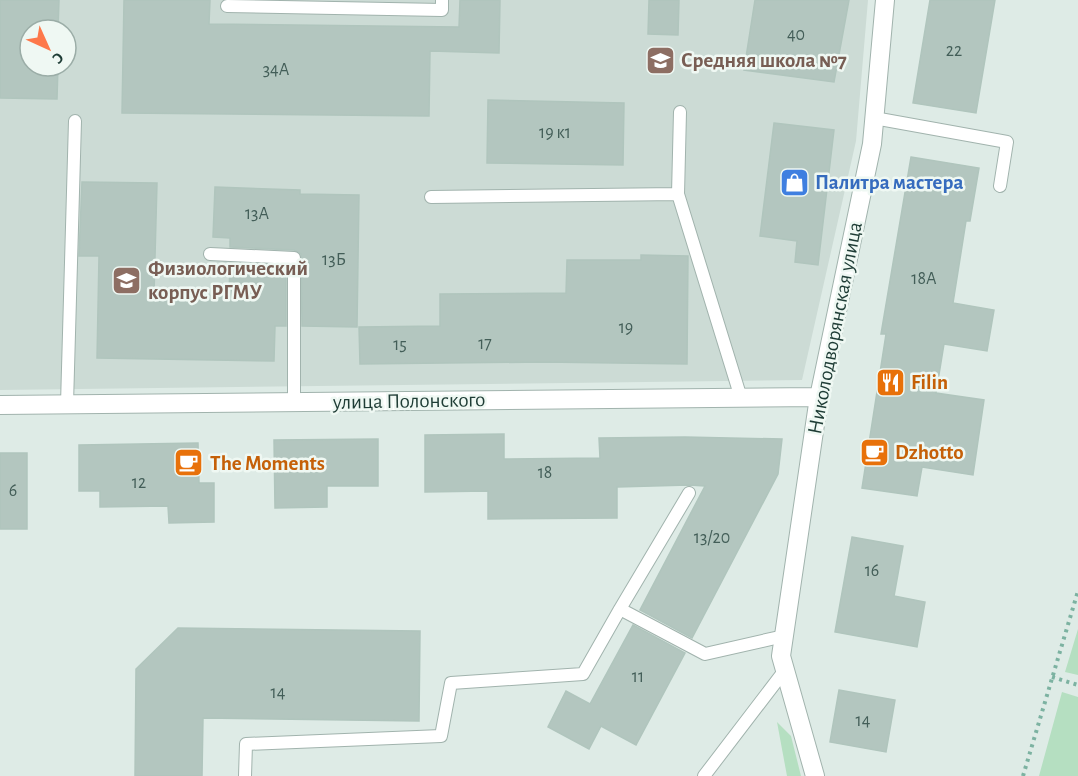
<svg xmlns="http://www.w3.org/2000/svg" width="1078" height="776" font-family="'Alegreya Sans',sans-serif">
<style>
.built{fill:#ccdbd5;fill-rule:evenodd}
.green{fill:#b5dfc1}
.building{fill:#b3c6bf;stroke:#b0c5bd;stroke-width:1.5}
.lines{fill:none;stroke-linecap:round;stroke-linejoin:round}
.lane-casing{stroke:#a1b3ad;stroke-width:14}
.street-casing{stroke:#a1b3ad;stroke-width:20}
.path{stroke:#7cb2a1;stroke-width:4;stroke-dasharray:3 4.5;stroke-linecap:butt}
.lane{stroke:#fff;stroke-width:12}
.street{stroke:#fff;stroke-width:18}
.labels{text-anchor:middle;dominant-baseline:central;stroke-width:5;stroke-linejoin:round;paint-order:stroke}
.number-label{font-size:18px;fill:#435e58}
.education-label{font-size:21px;font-weight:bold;fill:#785e54;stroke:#eff8f3;text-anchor:start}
.shop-label{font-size:21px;font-weight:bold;fill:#366cbe;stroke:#eff8f3;text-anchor:start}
.street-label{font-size:21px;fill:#1e3c35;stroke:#eff8f3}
.food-label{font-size:21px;font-weight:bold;fill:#c56008;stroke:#eff8f3;text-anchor:start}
</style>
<rect width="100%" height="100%" fill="#deebe6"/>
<path class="built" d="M0,0h868l-12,141 -54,239 -802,10zM30,30h36v36h-36z"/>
<path class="green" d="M1078,629v46l-13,-3z
M1062,692l16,5v79h-39z
M777,722l14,14 10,40h-14z"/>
<path class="building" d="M0,0h59l-1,30h-28v36h28l-1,33 -57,-1z
M124,0h86l-1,24 250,3 1,-27h40l-1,53 -69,-2 -1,65 -307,-3z
M649,0h30l-1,35 -30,-1z
M755,0h94l-15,82 -90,-12z
M930,0h65l-19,113 -63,-10z
M488,100l136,3 -1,62 -136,-2z
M774,123l60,7 -16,135 -23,-3 2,-21 -37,-5z
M911,157l68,11 -9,53h-4l-13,82 41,7 -7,41 -43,-7 -8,49 48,7 -11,75 -51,-8 -5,29 -55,-8 24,-154h-5z
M82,182l75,1 -3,111 75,2 1,-33 56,3v60h-11l-1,35 -177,-3 2,-102h-20z
M215,187l85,3v4l59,1 -2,132 -55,-1 -1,-72 -7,-4 -64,-3v-9l-17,-1z
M641,255l47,1 -1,108 -144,-2 -183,2 -1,-37 81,-1v-32l126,-1 1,-33h74z
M504,434v25l96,-1 -1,-20 86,-1 97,2 -4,35 -86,164 -52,-28 65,-124 -16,-1 -72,2v31l-129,1v-28l-63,1v-57z
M378,439v47h-51v21l-52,1 -1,-68z
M198,443l1,40h15v39l-45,1 -1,-17 -68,1v-16h-21v-46z
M0,453h27v76h-27z
M852,537l51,9 -9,50 31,6 -8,45 -82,-15z
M633,625l52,28 -49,92 -35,-19 -12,23 -41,-22 18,-36 24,13z
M178,628l242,3 -1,90 -216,-3 -1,58h-67l1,-107z
M839,690l56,10 -9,52 -56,-10z"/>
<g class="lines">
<defs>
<path id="lane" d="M227,6l215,4v-10
M680,112l-2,82 63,204
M874,118l133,24 -7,44
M431,197l247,-3
M210,254l84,4v144
M67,404l8,-283
M620,609l69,-116
M245,776l1,-32 195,-8 10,-53 132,-9 37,-65 85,45 79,-18
M704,776l81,-106"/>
<path id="street" d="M0,405l819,-8
M815,776l-34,-120 38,-259 53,-253 13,-144"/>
</defs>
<use href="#lane" class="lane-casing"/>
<use href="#street" class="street-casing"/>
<path class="path" d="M1052,677l26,8
M1023,776l55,-185"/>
<use href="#lane" class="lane"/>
<use href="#street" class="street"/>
</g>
<defs>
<symbol id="school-square" viewBox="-11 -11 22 22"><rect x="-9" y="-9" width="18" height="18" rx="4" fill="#8d6e63" stroke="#eff8f3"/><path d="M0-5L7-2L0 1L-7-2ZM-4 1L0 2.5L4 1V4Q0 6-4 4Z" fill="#fff"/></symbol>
<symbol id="shop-square" viewBox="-11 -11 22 22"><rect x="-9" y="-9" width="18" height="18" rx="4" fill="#3f7fe0" stroke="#eff8f3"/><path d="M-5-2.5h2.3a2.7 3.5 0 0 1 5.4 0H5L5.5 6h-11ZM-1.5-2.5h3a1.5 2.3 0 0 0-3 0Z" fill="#fff"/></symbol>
<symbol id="university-square" viewBox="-11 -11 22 22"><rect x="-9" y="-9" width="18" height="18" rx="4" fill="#8d6e63" stroke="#eff8f3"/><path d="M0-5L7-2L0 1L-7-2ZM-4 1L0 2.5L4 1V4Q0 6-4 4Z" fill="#fff"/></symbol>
<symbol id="restaurant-square" viewBox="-11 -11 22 22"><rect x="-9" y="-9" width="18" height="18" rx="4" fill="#e8710a" stroke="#eff8f3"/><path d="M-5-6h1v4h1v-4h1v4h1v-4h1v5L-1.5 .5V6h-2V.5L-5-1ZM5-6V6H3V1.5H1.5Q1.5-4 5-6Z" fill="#fff"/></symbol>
<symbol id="cafe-square" viewBox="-11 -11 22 22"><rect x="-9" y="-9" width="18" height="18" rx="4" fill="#e8710a" stroke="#eff8f3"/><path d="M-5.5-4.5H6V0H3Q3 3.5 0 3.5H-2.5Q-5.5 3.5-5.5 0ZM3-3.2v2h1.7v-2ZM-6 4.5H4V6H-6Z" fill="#fff"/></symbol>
</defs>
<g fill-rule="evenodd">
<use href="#school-square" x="644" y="44" width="33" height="33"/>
<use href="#shop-square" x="778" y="166" width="33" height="33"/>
<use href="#university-square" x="110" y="264" width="33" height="33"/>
<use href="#restaurant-square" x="874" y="366" width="33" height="33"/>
<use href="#cafe-square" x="858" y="436" width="33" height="33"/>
<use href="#cafe-square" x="172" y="446" width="33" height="33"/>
</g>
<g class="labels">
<g class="number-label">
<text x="796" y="35">40</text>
<text x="954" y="51">22</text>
<text x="276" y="70">34А</text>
<text x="555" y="133">19 к1</text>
<text x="257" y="214">13А</text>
<text x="334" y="260">13Б</text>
<text x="924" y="279">18А</text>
<text x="626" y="328">19</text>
<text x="485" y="344">17</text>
<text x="400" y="345">15</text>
<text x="545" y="473">18</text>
<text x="139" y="483">12</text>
<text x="13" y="491">6</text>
<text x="712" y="538">13/20</text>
<text x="872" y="571">16</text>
<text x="638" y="677">11</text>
<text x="278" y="693">14</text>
<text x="863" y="721">14</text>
</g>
<g class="education-label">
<text x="681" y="60">Средняя школа №7</text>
<text x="148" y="268">Физиологический<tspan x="148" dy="24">корпус РГМУ</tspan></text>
</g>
<g class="shop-label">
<text x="815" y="182">Палитра мастера</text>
</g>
<g class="street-label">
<text transform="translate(835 328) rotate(-79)">Николодворянская улица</text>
<text transform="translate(409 401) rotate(-1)">улица Полонского</text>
</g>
<g class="food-label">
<text x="911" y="382">Filin</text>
<text x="895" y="452">Dzhotto</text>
<text x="210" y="463">The Moments</text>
</g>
</g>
<g transform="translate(48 48) rotate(135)"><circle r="28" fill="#eff8f3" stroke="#9bada7" stroke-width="1.5"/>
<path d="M0-4.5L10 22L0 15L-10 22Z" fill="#fd784a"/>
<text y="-9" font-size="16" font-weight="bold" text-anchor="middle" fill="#1e3c35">С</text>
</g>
</svg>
